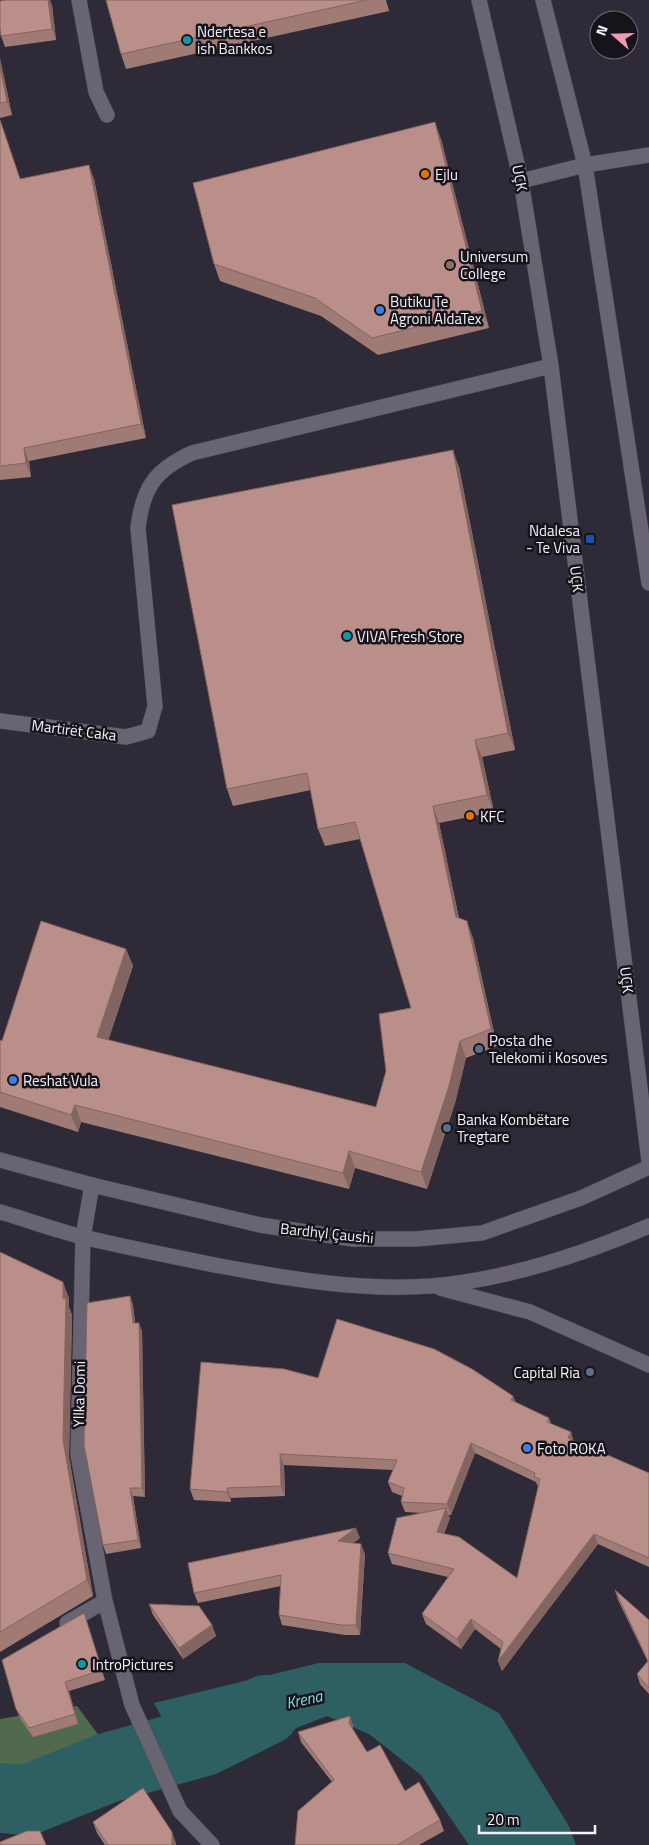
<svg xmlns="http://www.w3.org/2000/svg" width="649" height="1845" font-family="'Titillium Web',sans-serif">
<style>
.forest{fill:#516a4d}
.water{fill:#2e6063}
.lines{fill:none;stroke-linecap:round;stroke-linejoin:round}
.river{stroke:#2e6063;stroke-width:70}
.service-casing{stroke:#4c4853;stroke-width:16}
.minor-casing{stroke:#4c4853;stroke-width:16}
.tertiary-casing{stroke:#4c4853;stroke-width:16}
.secondary-casing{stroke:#4c4853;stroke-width:16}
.service{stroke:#696472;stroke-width:15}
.minor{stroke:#696472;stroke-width:15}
.tertiary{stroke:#696472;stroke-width:15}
.secondary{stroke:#696472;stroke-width:15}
.wall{fill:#a07b76;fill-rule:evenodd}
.shaded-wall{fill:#826460}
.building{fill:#ba8f89;stroke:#826460}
.culture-dot{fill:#0f9aa8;stroke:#16141a;stroke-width:2}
.food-dot{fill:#e8710a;stroke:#16141a;stroke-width:2}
.education-dot{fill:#8d6e63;stroke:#16141a;stroke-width:2}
.shop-dot{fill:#3f7fe0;stroke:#16141a;stroke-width:2}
.transit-dot{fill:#1a4fb4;stroke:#16141a;stroke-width:2}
.service-dot{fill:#5c6f8a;stroke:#16141a;stroke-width:2}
.labels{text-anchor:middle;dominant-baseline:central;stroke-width:5;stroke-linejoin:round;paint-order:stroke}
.poi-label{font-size:15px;fill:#f4f1f9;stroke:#16141a;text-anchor:start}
.street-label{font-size:15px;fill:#f4f1f9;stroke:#16141a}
.water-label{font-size:16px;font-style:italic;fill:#87dde3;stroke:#16141a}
</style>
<rect width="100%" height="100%" fill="#2f2a37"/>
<path class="forest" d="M77,1706l28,38 -105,57v-82z"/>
<path class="water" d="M319,1663h86l94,50 70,113 7,19h-107l-48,-70 -52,-41 -42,-18 -137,53 -36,-66z"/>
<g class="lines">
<path class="river" d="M0,1798l27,2 80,-32 97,-27 62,-31"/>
<defs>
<path id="service" d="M79,0l17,92 11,23
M521,181l64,-16 64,-10
M0,721l126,16 22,-6 7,-25 -17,-178c5,-41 17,-58 54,-75l359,-87"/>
<path id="minor" d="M92,1185l-9,52 -5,218 27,146 27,104 48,106 32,34
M67,1623l38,-22"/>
<path id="tertiary" d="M479,0l42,181 30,185 98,795
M543,0l42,165 64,418"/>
<path id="secondary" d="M0,1160l92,25 168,40 93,14h63l66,-6 99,-35 68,-31
M0,1212c28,8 55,18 83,25 46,11 92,20 137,29 70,13 140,25 211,20 74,-6 150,-31 218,-60
M440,1288l90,24 119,53"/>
</defs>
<use href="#service" class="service-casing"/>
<use href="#minor" class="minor-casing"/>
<use href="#tertiary" class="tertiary-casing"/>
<use href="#secondary" class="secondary-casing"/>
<use href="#service" class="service"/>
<use href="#minor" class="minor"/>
<use href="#tertiary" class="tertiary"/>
<use href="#secondary" class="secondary"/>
</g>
<path class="wall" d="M106,0h280l3,11 -263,58 -5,-15z
M52,5l4,35 -51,7 -4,-11z
M0,59l12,56 -12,3z
M0,120l20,59h74l52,259 -117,23 2,16 -31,3z
M441,139l48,189 -111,27 -57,-39 -101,-35 -6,-17z
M459,467l56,283 -33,7 12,55 -55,11 20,95 14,20 24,108 -31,12 -11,45 -28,86 -72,-21 -6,21 -268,-67 -3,10 -78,-25v-67l2,1 124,-92 7,17 -25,74 268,67 35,-99 -51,-169 -35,7 -7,-17 -7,-39 -78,16 -6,-17z
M0,1252l69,46v9l3,8 -3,142 24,139 -93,56z
M130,1296l3,9 2,18 7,8 3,166 -12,-1 8,52 -35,6 -3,-9z
M318,1378l195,18 3,7 33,15 2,6 20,8 2,8 76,33v94l-51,-23 -96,127 -4,-10 3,-12 -26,-20 -14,20 -35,-25 -4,-10 26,-37 -56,-13 -4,-11 33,-40 -16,-1 -4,-10 1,-6 -10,-4 -4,-10 5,-12 -109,-5 1,31 -54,2v4l-37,-2 -4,-11zM475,1453l61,29 2,5 -21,91 -73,-44 6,-16 -2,-3h3z
M360,1538l-7,5 12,11 -5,81h-15l-63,-10 -3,-10 2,-29 -83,17 -4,-10z
M615,1590l34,30v74l-9,-10 -3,-10 11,-12 -30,-62z
M149,1604l63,21 4,11 -33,23 -30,-44z
M87,1622l18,58 -36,11 9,33 -45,13 -13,-19 -4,-9z
M350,1716l3,10v4l14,22 38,39 35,29 4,11 -25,14h-124l37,-63 -31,-40 -3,-10z
M93,1822l83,21v2h-71l-8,-12z"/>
<path class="shaded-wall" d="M48,0h2l2,5 4,35 -4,-11z
M0,59l1,4 11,52 -5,-13 -7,-35z
M435,122l6,17 48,189 -7,-17z
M89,165l5,14 52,259 -5,-14z
M24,448l5,13 2,16 -5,-14z
M453,450l6,17 56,283 -7,-17z
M475,740l7,17 12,55 -7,-17z
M433,806l6,17 23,111 -6,-17z
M467,921l6,17 24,108 -6,-17z
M126,949l7,17 -29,88 -7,-17z
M460,1041l6,17 -11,45 -28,86 -6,-17z
M75,1105l6,17 -3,10 -7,-17z
M349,1151l6,17 -6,21 -6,-16z
M63,1282l6,16v9l3,8 -3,142 24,139 -6,-16 -24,-140z
M130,1296l3,9 3,26 -3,-8z
M139,1323l3,8 3,166 -3,-9z
M513,1396l4,10 -6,-6z
M571,1432l3,11 -6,-5z
M471,1443l4,10 -24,62 -4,-11z
M280,1454l4,11 1,31 -4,-10z
M130,1488l3,8 8,52 -3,-8z
M227,1488l4,10v4l-4,-10z
M446,1508l4,10 -10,24 -3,-10z
M356,1528l4,10 -18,13 -4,-10z
M594,1534l4,10 -96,127 -4,-10z
M361,1544l4,10 -5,81 -4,-10z
M471,1619l4,10 -14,20 -4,-10z
M212,1625l4,11 -33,23 -4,-11z
M65,1682l4,9 9,33 -3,-10z
M350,1716l3,10v7l-4,-10z
M172,1832l4,11v2h-5z"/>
<path class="building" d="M6,0h42l4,29 -51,7 -1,-8v-27z
M106,0h261l-246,54z
M0,67l7,35 -7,1z
M0,120l20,59 69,-14 52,259 -117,24 2,15 -26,3z
M435,122l47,189 -110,27 -57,-40 -101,-34 -21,-81z
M453,450l55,283 -33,7 12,55 -54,11 23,111 11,4 24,108 -31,12 -11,45 -28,86 -72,-21 -6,22 -268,-68 -4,10 -71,-23v-52l2,1 39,-120 85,28 -29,88 279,70 10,-36 -7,-57 32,-6 -56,-186 -37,7 -11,-56 -80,16 -55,-284z
M0,1252l63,30v17l3,-1 -3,142 24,140 -87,52z
M130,1296l3,27h6l3,165h-12l8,52 -35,5 -19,-100 3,-142z
M337,1319l97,30 38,20 41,27 -2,4 38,18 -2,4 24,10 -3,6 81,35v85l-55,-24 -96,127 5,-19 -32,-23 -14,20 -35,-25 32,-45 -66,-16 9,-35 49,-10 -9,24 22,5 58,41 23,-99 -6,-2 1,-4 -64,-30 -24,61 -46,-2 3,-14 -16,-6 9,-22 -117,-6 1,32 -54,2v4l-37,-3 11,-127 83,7 34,9z
M356,1528l-18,13 23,3 -5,81h-15l-62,-10 2,-40 -87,18 -6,-30z
M615,1590l34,30v68l-12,-14 11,-13z
M149,1604l50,2 13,19 -33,23z
M84,1613l18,57 -37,12 10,32 -46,14 -13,-19 -14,-49z
M350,1716l-1,7 18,29 13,-7 25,46 14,-9 21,38 -43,25h-102l3,-34 36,-31 -36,-48z
M143,1788l29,44v12l-1,1h-63l-15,-23z
M27,1831h13l6,14h-46v-3z"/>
<g class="culture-dot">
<circle cx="187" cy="40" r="5"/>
<circle cx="347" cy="636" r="5"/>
<circle cx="82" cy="1664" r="5"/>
</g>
<g class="food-dot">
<circle cx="425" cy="174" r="5"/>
<circle cx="470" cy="816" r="5"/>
</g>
<circle class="education-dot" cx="450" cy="265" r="5"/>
<g class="shop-dot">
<circle cx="380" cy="310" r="5"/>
<circle cx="13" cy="1080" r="5"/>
<circle cx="527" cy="1448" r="5"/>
</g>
<rect class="transit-dot" x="585" y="534" width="10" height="10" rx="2.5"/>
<g class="service-dot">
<circle cx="479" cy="1049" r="5"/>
<circle cx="447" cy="1128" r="5"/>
<circle cx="590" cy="1372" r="5"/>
</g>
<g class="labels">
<g class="poi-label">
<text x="197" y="31">Ndertesa e<tspan x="197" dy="17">ish Bankkos</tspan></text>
<text x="435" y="174">Ejlu</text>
<text x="460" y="256">Universum<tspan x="460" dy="17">College</tspan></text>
<text x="390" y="301">Butiku Te<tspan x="390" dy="17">Agroni AldaTex</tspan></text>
<text x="580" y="530" text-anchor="end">Ndalesa<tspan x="580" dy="17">- Te Viva</tspan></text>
<text x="357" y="636">VIVA Fresh Store</text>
<text x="480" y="816">KFC</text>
<text x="489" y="1040">Posta dhe<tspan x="489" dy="17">Telekomi i Kosoves</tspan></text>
<text x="23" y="1080">Reshat Vula</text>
<text x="457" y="1119">Banka Kombëtare<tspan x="457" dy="17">Tregtare</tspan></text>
<text x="580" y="1372" text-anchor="end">Capital Ria</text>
<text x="537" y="1448">Foto ROKA</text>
<text x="92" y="1664">IntroPictures</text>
</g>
<g class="street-label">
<text transform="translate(520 178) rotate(79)">UÇK</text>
<text transform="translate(577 579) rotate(83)">UÇK</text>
<text transform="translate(74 730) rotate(7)">Martirët Caka</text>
<text transform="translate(627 980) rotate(83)">UÇK</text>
<text transform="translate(327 1233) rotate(6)">Bardhyl Çaushi</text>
<text transform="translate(79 1394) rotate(-89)">Yllka Domi</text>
</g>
<g class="water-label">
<text transform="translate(304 1699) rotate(-12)">Krena</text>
</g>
</g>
<g transform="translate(614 35) rotate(290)"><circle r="24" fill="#16141a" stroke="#6f6c73"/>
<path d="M0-4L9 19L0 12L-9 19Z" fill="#f19ab2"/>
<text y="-8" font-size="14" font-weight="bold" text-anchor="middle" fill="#f4f1f9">N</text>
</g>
<path d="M479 1825v8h116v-8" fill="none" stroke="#f4f1f9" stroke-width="2.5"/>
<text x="487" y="1825" font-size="15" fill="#f4f1f9" stroke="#16141a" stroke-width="4" paint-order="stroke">20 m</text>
</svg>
